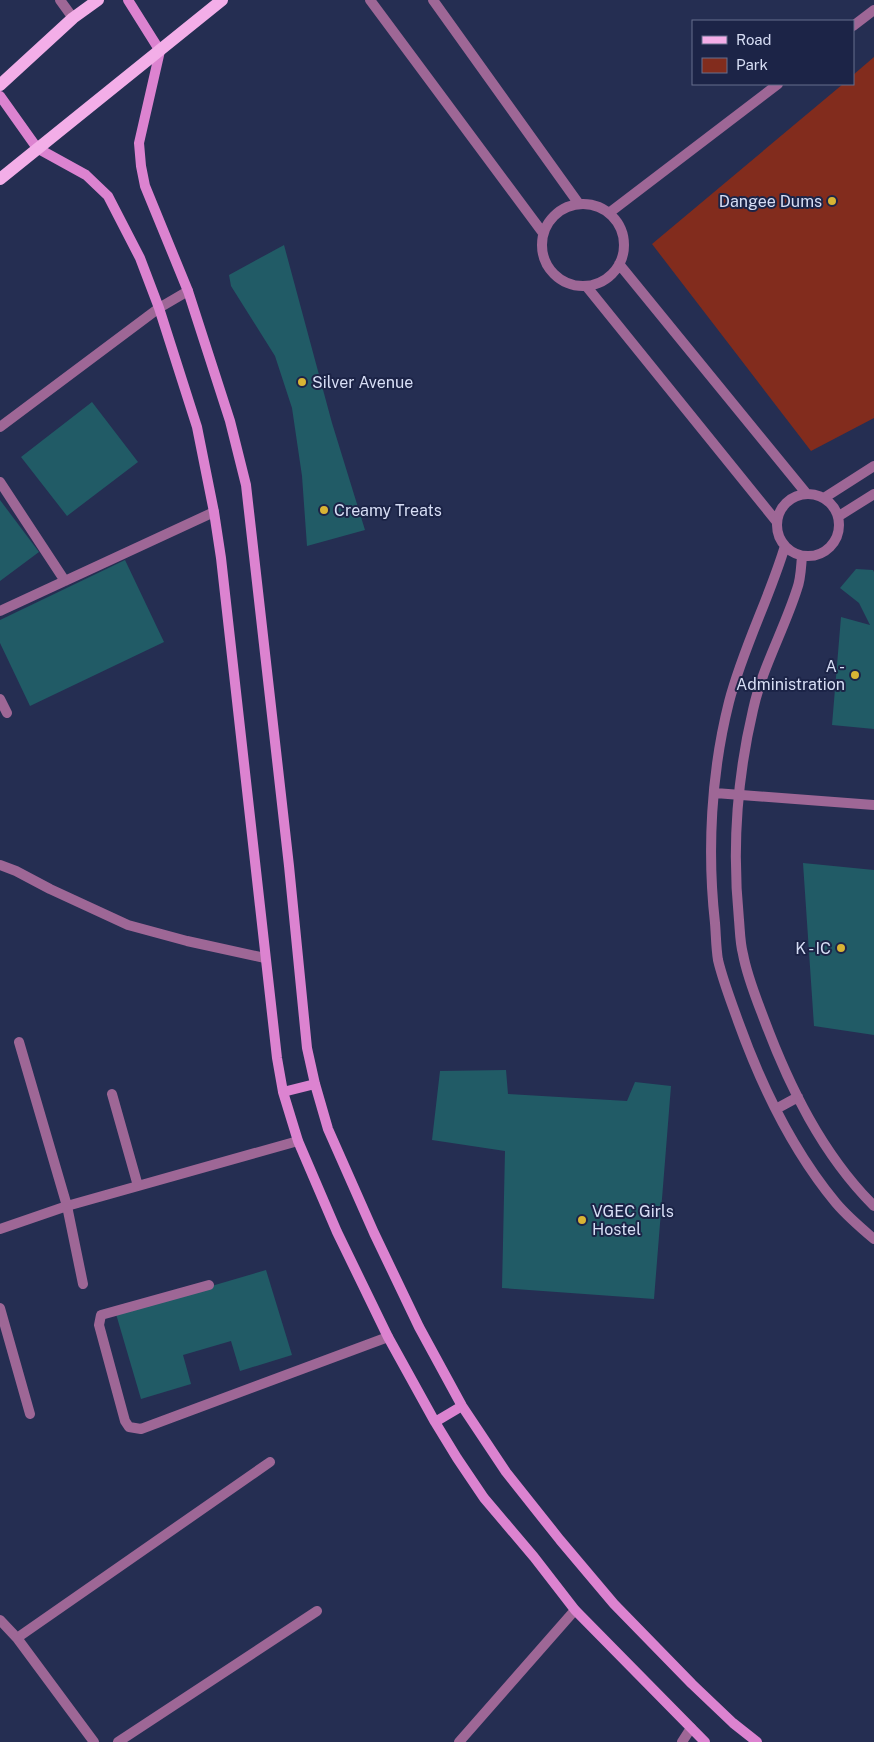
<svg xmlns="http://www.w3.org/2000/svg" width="874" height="1742" font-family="'Public Sans',sans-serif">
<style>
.green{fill:#822c1d}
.building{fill:#215b66}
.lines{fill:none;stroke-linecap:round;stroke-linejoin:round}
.service{stroke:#9e6796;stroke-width:10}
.minor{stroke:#9e6796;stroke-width:10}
.tertiary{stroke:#9e6796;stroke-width:10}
.secondary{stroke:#dc83d0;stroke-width:10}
.primary{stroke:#f3aee8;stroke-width:12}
.poi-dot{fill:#d8b434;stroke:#1c2447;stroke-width:2}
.labels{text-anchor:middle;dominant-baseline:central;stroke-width:4;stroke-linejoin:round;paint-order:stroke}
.poi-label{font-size:16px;fill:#d7def5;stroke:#1c2447;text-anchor:end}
</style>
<rect width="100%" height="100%" fill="#252e52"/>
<path class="green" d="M874,57v361l-63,33 -159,-207 191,-160h10v-9z"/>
<path class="building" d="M284,245l48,178 33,107 -58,16 -5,-70 -10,-68 -17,-52 -44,-70 -2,-11z
M92,402l46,60 -71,54 -46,-59z
M0,500l39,52 -39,29z
M125,560l39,82 -134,64 -30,-63v-23z
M856,569l17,1 1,2v157l-42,-4 9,-108 29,8 -11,-22 -19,-15z
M803,863l71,7v165l-60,-9z
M506,1070l2,24 119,7 8,-19 36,4 -17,213 -152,-11 3,-137 -73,-11 8,-69z
M266,1270l26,85 -52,16 -9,-30 -48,14 8,29 -50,15 -25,-85z"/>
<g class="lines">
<path class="service" d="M370,0l173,233
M433,0l146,204
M853,26l21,-16
M542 245a41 41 0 1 1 82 0a41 41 0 1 1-82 0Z
M609,213l169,-129
M619,264l187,229
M587,287l190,235
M777 525a31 31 0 1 1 62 0a31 31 0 1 1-62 0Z
M824,498l50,-32
M839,516l35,-22
M785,546c-16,53 -42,102 -56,156 -18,71 -22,149 -14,221 1,12 1,25 3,37 5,21 13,41 20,61 23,64 54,129 98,182 11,13 25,25 38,36
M802,556c-1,10 -1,23 -5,33 -13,41 -35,79 -44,121 -16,68 -21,140 -14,210 1,11 1,23 4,34 4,22 13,44 21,65 25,67 58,135 110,187
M715,793l159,12
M776,1109l22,-12"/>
<path class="minor" d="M0,427l159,-119 29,-17
M0,482l65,99
M0,611l214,-99
M0,699l7,14
M0,865l16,6 34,18 78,36 59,16 78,17
M19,1042l48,164 16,78
M112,1094l26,92
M0,1229l67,-23 231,-65
M209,1285l-108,30 -2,10 26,96 4,6 12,2 247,-92
M0,1308l30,106
M0,1620l17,18 253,-176
M17,1638l77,104
M118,1742l199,-131
M459,1742l116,-132
M682,1742l9,-14"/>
<path class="tertiary" d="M60,0l13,18"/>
<path class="secondary" d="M128,0l32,51 -21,92 2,23 4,20 43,105 42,130 16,64 43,381 18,182 8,36 13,45 46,104 45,94 43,79 44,66 54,68 54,64 78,80 41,39 24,19
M0,96l37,52 49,27 22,21 32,62 19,50 38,119 17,85 7,46 56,500 6,34 15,49 39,91 51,105 47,85 22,36 27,40 50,59 41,53 130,132
M283,1092l32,-8
M435,1422l27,-16"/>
<path class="primary" d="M0,85l73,-67 25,-18
M0,179l222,-179"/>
</g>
<g class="poi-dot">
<circle cx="832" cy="201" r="5"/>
<circle cx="302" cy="382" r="5"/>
<circle cx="324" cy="510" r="5"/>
<circle cx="855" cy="675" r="5"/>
<circle cx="841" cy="948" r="5"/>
<circle cx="582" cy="1220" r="5"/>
</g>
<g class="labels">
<g class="poi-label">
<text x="822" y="201">Dangee Dums</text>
<text x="312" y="382" text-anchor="start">Silver Avenue</text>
<text x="334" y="510" text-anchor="start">Creamy Treats</text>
<text x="845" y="666">A -<tspan x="845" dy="18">Administration</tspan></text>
<text x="831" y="948">K - IC</text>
<text x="592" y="1211" text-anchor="start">VGEC Girls<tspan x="592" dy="18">Hostel</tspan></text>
</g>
</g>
<rect x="692" y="20" width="162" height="65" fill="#1c2447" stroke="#676e8d"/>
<rect x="702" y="36" width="25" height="8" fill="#f3aee8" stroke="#676e8d"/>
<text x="736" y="45" font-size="15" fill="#d7def5">Road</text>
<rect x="702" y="58" width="25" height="15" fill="#822c1d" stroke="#676e8d"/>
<text x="736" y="70" font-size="15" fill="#d7def5">Park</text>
</svg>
